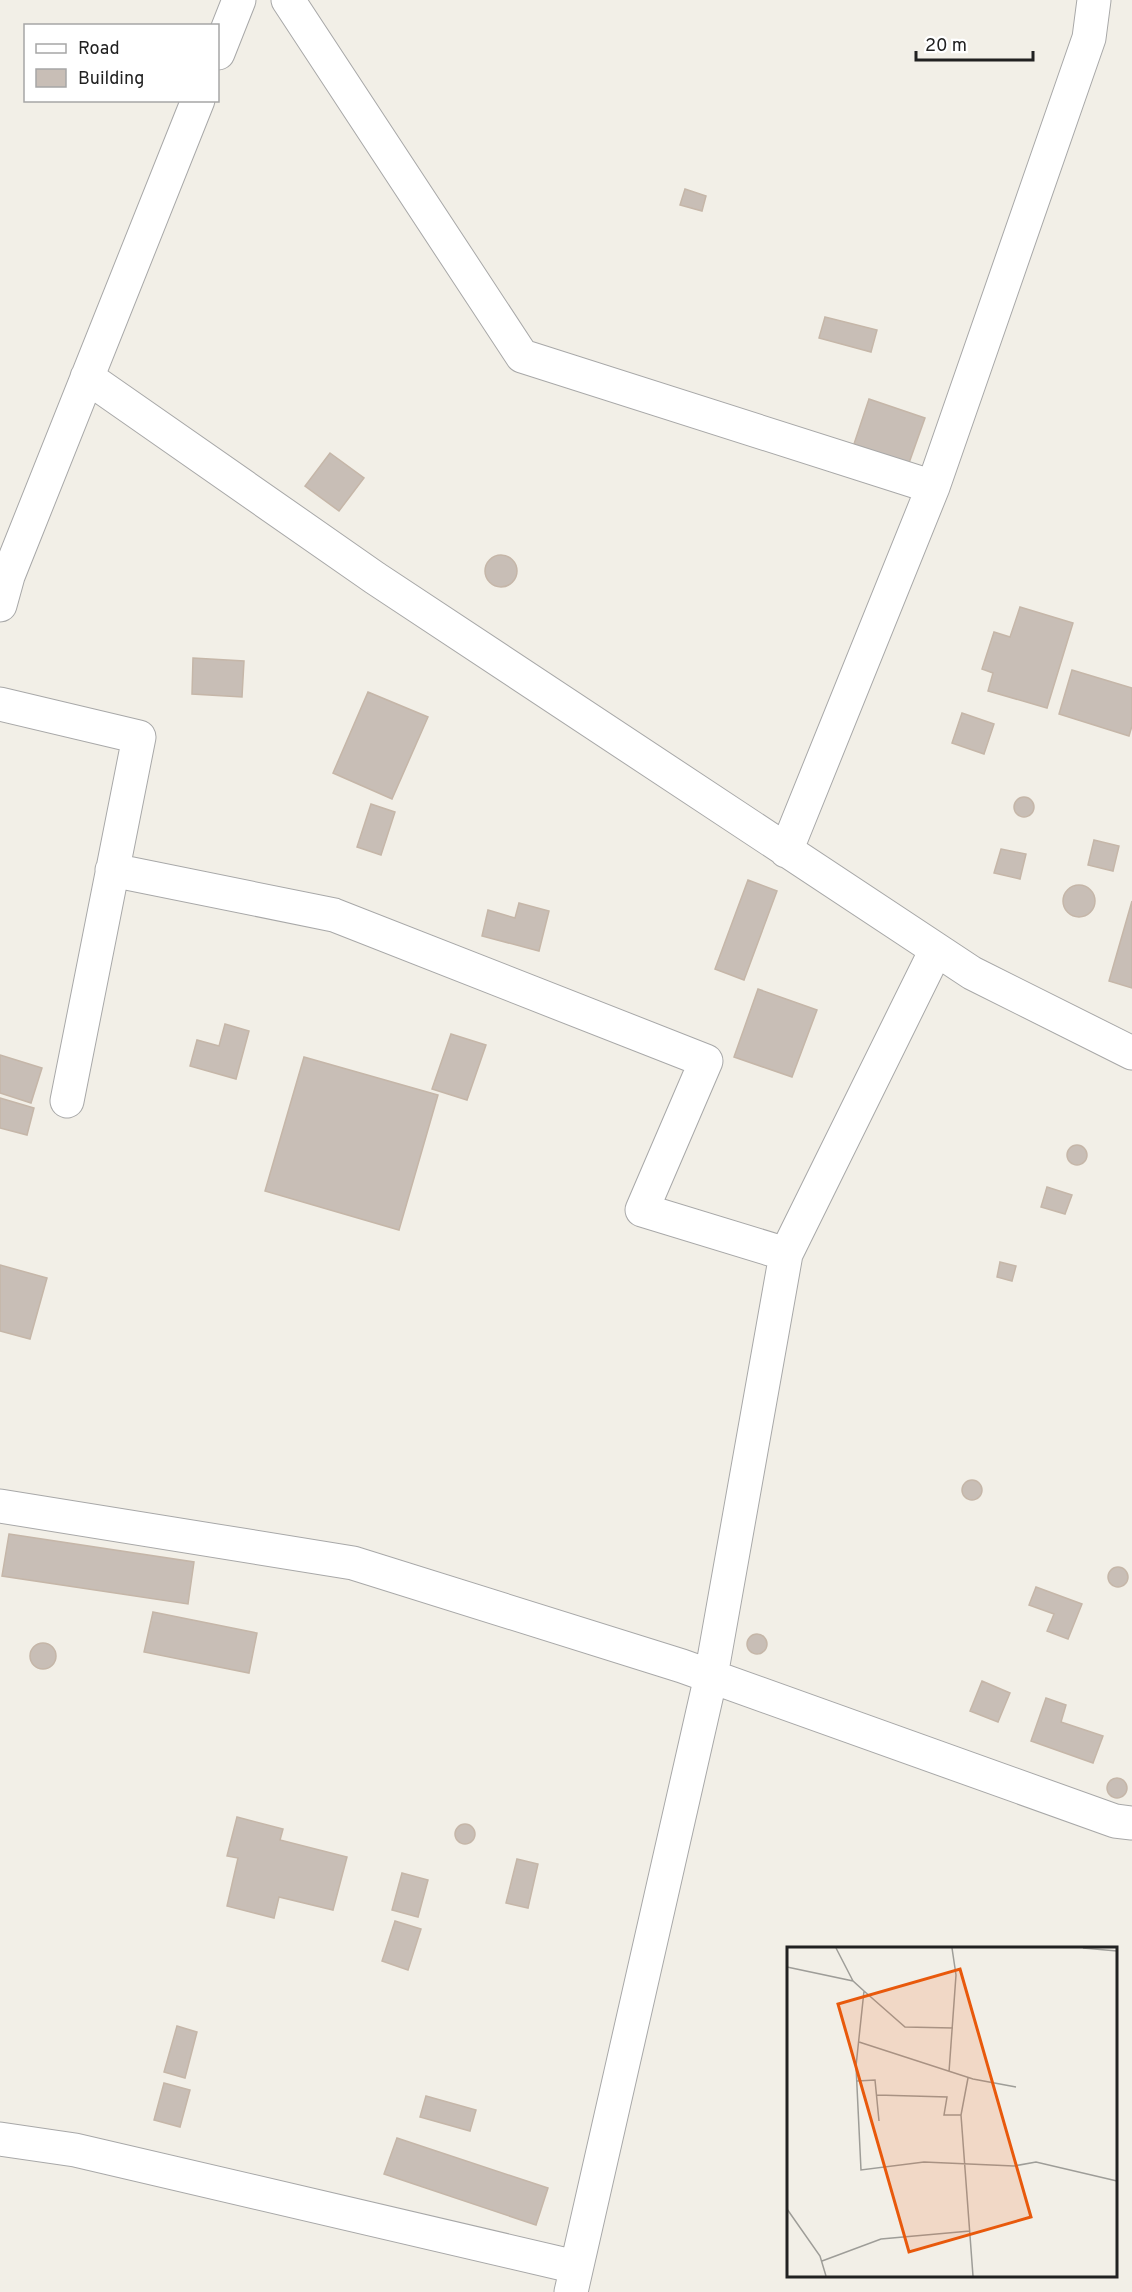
<svg xmlns="http://www.w3.org/2000/svg" width="1132" height="2292" font-family="Overpass,sans-serif">
<style>
.building{fill:#c8beb6;stroke:#c5b6a8;stroke-width:1.5}
.lines{fill:none;stroke-linecap:round;stroke-linejoin:round}
.minor-casing{stroke:#a8a8a8;stroke-width:35}
.minor{stroke:#fff;stroke-width:33}
.inset-road{fill:none;stroke:#9e9d98;stroke-width:1.5}
.view{fill:#e8590c;fill-opacity:0.15;stroke:#e8590c;stroke-width:3}
.inset-edge{fill:none;stroke:#212121;stroke-width:3}
</style>
<rect width="100%" height="100%" fill="#f2efe7"/>
<path class="building" d="M685,189l21,7 -4,15 -22,-6z
M825,317l52,13 -6,22 -52,-14z
M869,399l56,19 -16,45 -55,-19z
M330,453l34,25 -25,33 -34,-25z
M485 571a16 16 0 1 1 32 0a16 16 0 1 1-32 0Z
M1020,607l53,16 -26,85 -59,-17 5,-18 -11,-4 12,-37 16,5z
M193,658l51,3 -2,36 -50,-3z
M1072,670l60,18v38l-3,10 -70,-22z
M368,692l60,25 -36,82 -59,-26z
M962,713l32,11 -10,30 -32,-11z
M1014 807a10 10 0 1 1 20 0a10 10 0 1 1-20 0Z
M371,804l24,8 -14,43 -24,-8z
M1094,840l25,6 -6,25 -25,-6z
M1001,849l25,5 -6,25 -26,-6z
M748,880l29,11 -33,89 -29,-11z
M1063 901a16 16 0 1 1 32 0a16 16 0 1 1-32 0Z
M1132,901v87l-23,-7z
M519,903l30,8 -10,40 -57,-15 6,-26 27,8z
M758,989l59,21 -25,67 -58,-20z
M225,1024l24,7 -13,48 -46,-13 7,-26 22,6z
M451,1034l35,11 -19,55 -35,-11z
M0,1055l42,13 -11,35 -31,-10z
M304,1057l134,38 -39,135 -134,-39z
M0,1098l34,10 -7,27 -27,-7z
M1067 1155a10 10 0 1 1 20 0a10 10 0 1 1-20 0Z
M1047,1187l25,8 -7,19 -24,-7z
M1000,1262l16,4 -4,15 -15,-4z
M0,1265l47,13 -17,61 -30,-8z
M962 1490a10 10 0 1 1 20 0a10 10 0 1 1-20 0Z
M9,1534l185,28 -6,42 -186,-28z
M1108 1577a10 10 0 1 1 20 0a10 10 0 1 1-20 0Z
M1036,1587l46,17 -14,35 -21,-8 7,-17 -25,-9z
M153,1612l104,21 -8,40 -105,-21z
M747 1644a10 10 0 1 1 20 0a10 10 0 1 1-20 0Z
M30 1656a13 13 0 1 1 26 0a13 13 0 1 1-26 0Z
M982,1681l28,12 -12,29 -28,-11z
M1046,1698l20,7 -5,17 42,14 -10,27 -62,-22z
M1107 1788a10 10 0 1 1 20 0a10 10 0 1 1-20 0Z
M237,1817l46,12 -3,11 67,17 -14,53 -54,-13 -5,21 -47,-12 11,-48 -11,-2z
M455 1834a10 10 0 1 1 20 0a10 10 0 1 1-20 0Z
M517,1859l21,5 -10,44 -22,-5z
M402,1873l26,7 -10,37 -26,-7z
M395,1921l26,8 -13,41 -26,-9z
M177,2026l20,6 -12,46 -21,-6z
M164,2083l26,7 -10,37 -26,-7z
M426,2096l50,14 -6,21 -50,-14z
M397,2138l151,50 -12,37 -152,-51z"/>
<g class="lines">
<defs>
<path id="minor" d="M288,0l234,356 411,131
M218,53l21,-53
M87,377l288,201 597,395 160,80
M0,605l8,-29 190,-476
M0,704l139,33 -72,364
M786,851l147,-364 156,-449 5,-38
M112,870l222,45 372,146 -64,149 144,44
M0,1506l353,57 329,103 433,155 17,2
M0,2139l75,11 501,117
M571,2292l140,-616 75,-422 150,-304"/>
</defs>
<use href="#minor" class="minor-casing"/>
<use href="#minor" class="minor"/>
</g>
<g transform="translate(787 1947)">
<rect width="330" height="330" fill="#f2efe7"/>
<path class="inset-road" d="M49,1l17,33M296,1l34,3M0,20l66,14 11,10 -8,75 5,104 63,-8 90,4 22,-4 81,19M77,44l41,36 48,1M72,95l114,37 43,8M162,125l7,-97 -4,-27M181,131l-7,37 12,161M70,134l18,-1 4,41M90,148l70,2 -3,18h17M0,262l33,47 6,20M35,314l59,-22 89,-8"/>
<path class="view" d="M173,22l71,248 -122,35 -71,-248z"/>
<rect width="330" height="330" class="inset-edge"/>
</g>
<rect x="24" y="24" width="195" height="78" fill="#ffffff" stroke="#a6a6a6" stroke-width="1.5"/>
<rect x="36" y="44" width="30" height="9" fill="#ffffff" stroke="#a6a6a6" stroke-width="1.5"/>
<text x="78" y="54" font-size="18" fill="#212121">Road</text>
<rect x="36" y="69" width="30" height="18" fill="#c8beb6" stroke="#a6a6a6" stroke-width="1.5"/>
<text x="78" y="84" font-size="18" fill="#212121">Building</text>
<path d="M916 51v9h117v-9" fill="none" stroke="#212121" stroke-width="3"/>
<text x="925" y="51" font-size="18" fill="#212121" stroke="#ffffff" stroke-width="4.5" paint-order="stroke">20 m</text>
</svg>
